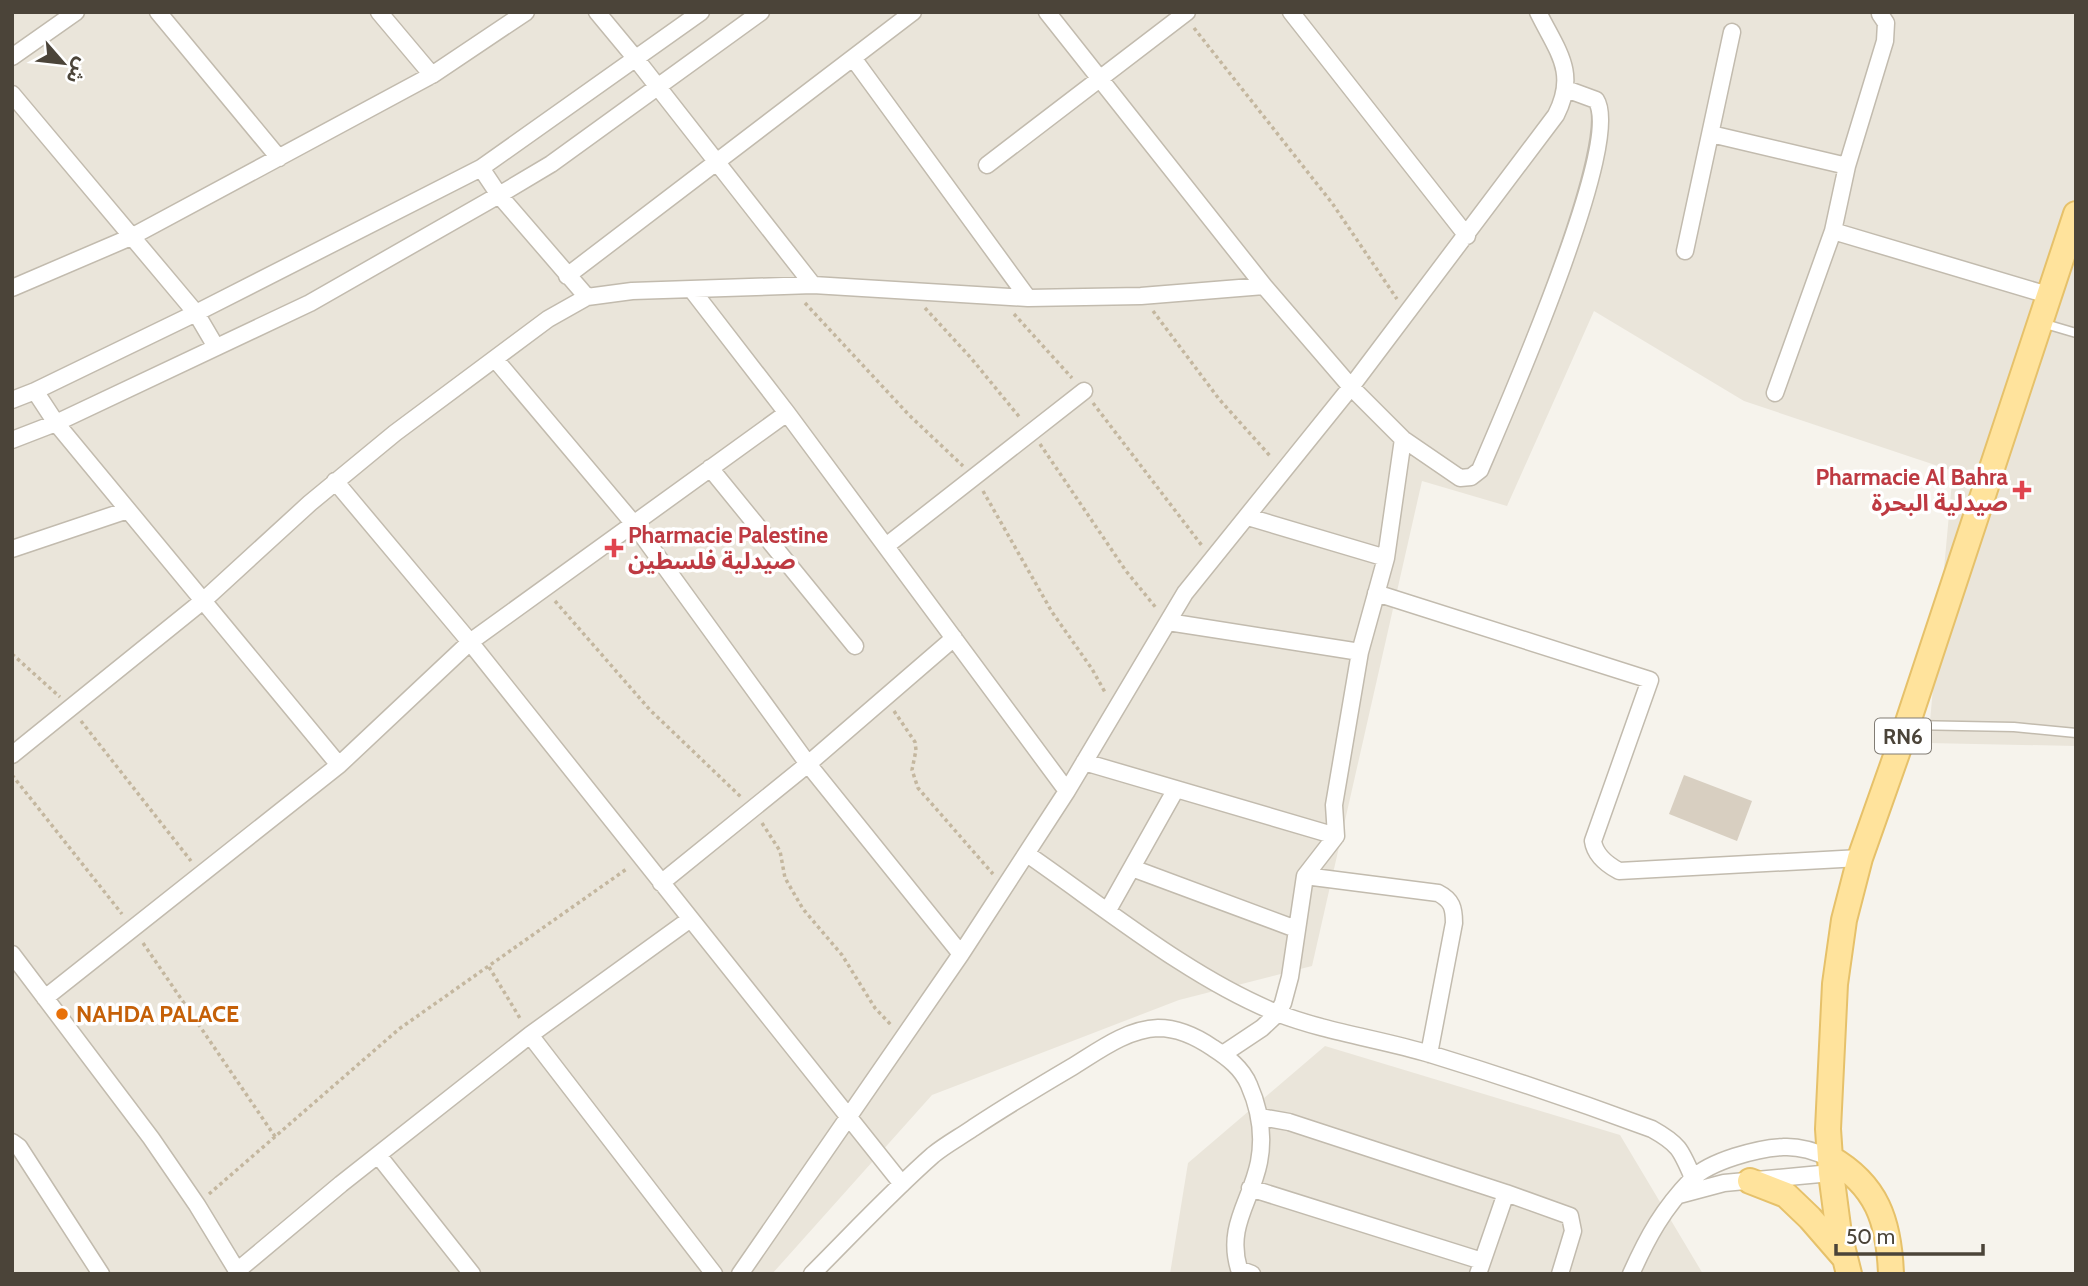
<svg xmlns="http://www.w3.org/2000/svg" width="2088" height="1286" font-family="Cabin,'Noto Sans Arabic',sans-serif">
<style>
.residential{fill:#eae5da}
.building{fill:#d8cfc1}
.lines{fill:none;stroke-linecap:round;stroke-linejoin:round}
.service-casing{stroke:#c2bbae;stroke-width:11}
.minor-casing{stroke:#c2bbae;stroke-width:19}
.primary-casing{stroke:#e6c16a;stroke-width:28}
.path{stroke:#c4b79f;stroke-width:3.5;stroke-dasharray:3.5 3.5;stroke-linecap:butt}
.service{stroke:#fff;stroke-width:8}
.minor{stroke:#fff;stroke-width:16}
.primary{stroke:#ffe39c;stroke-width:24}
.health-dot{fill:#e0444e;stroke:#fff;stroke-width:2.5}
.food-dot{fill:#e8710a;stroke:#fff;stroke-width:2.5}
.labels{text-anchor:middle;dominant-baseline:central;stroke-width:7;stroke-linejoin:round;paint-order:stroke}
.shield{fill:#fff;stroke:#817c74;stroke-width:2}
.shield-label{font-size:21px;font-weight:bold;fill:#4b4439}
.health-label{font-size:23px;font-weight:bold;fill:#be3a42;stroke:#fff;text-anchor:end}
.food-label{font-size:23px;font-weight:bold;fill:#c56008;stroke:#fff;text-anchor:start}
</style>
<rect width="100%" height="100%" fill="#f6f3ec"/>
<path class="residential" d="M12,12h2064v734l-148,-3 25,-272 -209,-70 -150,-90 -87,195 -85,-25 -110,485 -133,34 -247,95 -160,179h-760z
M1325,1046l295,89 83,139h-533l18,-111z"/>
<path class="building" d="M1684,775l68,26 -15,40 -68,-27z"/>
<g class="lines">
<defs>
<path id="service" d="M2042,323l34,10
M1910,725l104,2 62,6"/>
<path id="minor" d="M158,12l121,146
M379,12l53,63
M597,12l39,47 177,226
M1047,12l217,274 87,101 52,52 57,39 11,-1 9,-7c23,-54 144,-328 116,-370l-30,-11
M1291,12l176,224
M1880,14l6,9 -1,18 -38,125 -14,65 215,64
M12,57l64,-45
M853,58l175,240
M12,94l184,219 20,34
M1711,134l136,32
M987,165l200,-153
M481,168l18,27 88,102
M1685,251l47,-219
M567,276l346,-264
M12,288l119,-51 301,-162 94,-63
M692,290l95,123 280,378
M495,359l139,165 174,240 153,190
M35,391l21,32 283,342
M1775,393l58,-162
M12,400l23,-9 161,-78 285,-145 220,-156
M12,440l44,-17 254,-120 189,-108 52,-31 210,-152
M710,468l145,178
M335,481l135,161 432,542
M1248,517l138,41
M886,546l198,-155
M12,549l116,-39
M1376,593l274,87 -57,161c2,14 13,23 26,30l241,-13
M1168,622l192,30
M12,755l192,-155 106,-97 85,-70 153,-114 39,-22 45,-6 181,-6 215,13 113,-2 123,-10
M1084,762l252,74
M1027,854c77,53 163,124 250,159 49,19 103,26 153,41 75,23 149,48 222,75 27,15 29,21 41,49
M1132,868l164,61
M1305,876l31,-40 -2,-31 26,-153 26,-94 17,-119
M661,883l147,-119 146,-126
M1108,910l68,-121
M12,954l139,184 46,67 42,69
M45,998l294,-233 131,-123 317,-229
M530,1035l184,239
M1223,1054l39,-26 16,-15 5,-10 7,-26 15,-101 133,17c14,7 16,15 16,30l-25,131
M1260,1117l29,5 217,71
M12,1142l7,5 82,127
M378,1155l94,119
M1250,1188l232,73
M1679,1195l45,-12 107,-10
M237,1271l104,-87 189,-149 159,-115
M740,1274l221,-320 106,-163 118,-198 166,-206 205,-272c22,-43 1,-64 -18,-103
M812,1274c40,-40 79,-82 121,-119 12,-10 27,-18 40,-27 32,-21 65,-41 99,-61 26,-16 55,-38 86,-39 19,0 39,9 55,20 14,9 29,20 36,37 11,25 15,51 10,77 -8,40 -33,64 -20,107l13,5
M1478,1274l28,-81 64,23 3,15 -13,43
M1631,1274c17,-38 32,-65 61,-95 18,-18 66,-31 91,-32 16,-1 32,4 47,11"/>
<path id="primary" d="M1830,1158c47,27 59,63 61,116
M1750,1181l36,14 24,23 33,38
M1849,1274l-10,-40 -8,-61 -3,-44 7,-145 9,-64 16,-62 47,-133 169,-511"/>
</defs>
<use href="#service" class="service-casing"/>
<use href="#minor" class="minor-casing"/>
<use href="#primary" class="primary-casing"/>
<path class="path" d="M1194,28l138,175 65,96
M805,303l104,112 54,51
M925,308l46,50 50,61
M1153,311l66,88 52,58
M1014,314l58,64
M1093,403l110,144
M1040,444l86,127 31,38
M983,491l69,121 40,57 14,25
M555,601l95,109 92,88
M12,654l48,43
M894,711l21,31 1,8 -4,20 6,18 75,86
M81,721l110,140
M12,775l110,139
M762,823l18,28 5,27 18,31 39,46 33,53 17,18
M143,943l133,195
M489,967l32,53
M209,1194l190,-165 229,-161"/>
<use href="#service" class="service"/>
<use href="#minor" class="minor"/>
<use href="#primary" class="primary"/>
</g>
<g class="health-dot">
<path d="M2018.5 479.5h7v7h7v7h-7v7h-7v-7h-7v-7h7z"/>
<path d="M610.5 537.5h7v7h7v7h-7v7h-7v-7h-7v-7h7z"/>
</g>
<circle class="food-dot" cx="62" cy="1014" r="7"/>
<g class="labels">
<rect class="shield" x="1875" y="718.5" width="56" height="35" rx="5"/>
<g class="shield-label">
<text x="1903" y="736">RN6</text>
</g>
<g class="health-label">
<text x="2008" y="477">Pharmacie Al Bahra<tspan x="2008" dy="26">صيدلية البحرة</tspan></text>
<text x="628" y="535" text-anchor="start">Pharmacie Palestine<tspan x="628" dy="26">صيدلية فلسطين</tspan></text>
</g>
<g class="food-label">
<text x="76" y="1014">NAHDA PALACE</text>
</g>
</g>
<rect width="2088" height="1286" fill="none" stroke="#4b4439" stroke-width="28"/>
<g transform="translate(63 63) rotate(118)" stroke="#ffffff" stroke-width="5" paint-order="stroke">
<path d="M0-5L12 26L0 18L-12 26Z" fill="#4b4439"/>
<text y="-10" font-size="19" font-weight="bold" text-anchor="middle" fill="#4b4439">ش</text>
</g>
<path d="M1836 1244v10h147v-10" fill="none" stroke="#4b4439" stroke-width="3.5"/>
<text x="1846" y="1244" font-size="21" fill="#4b4439" stroke="#ffffff" stroke-width="5" paint-order="stroke">50 m</text>
</svg>
